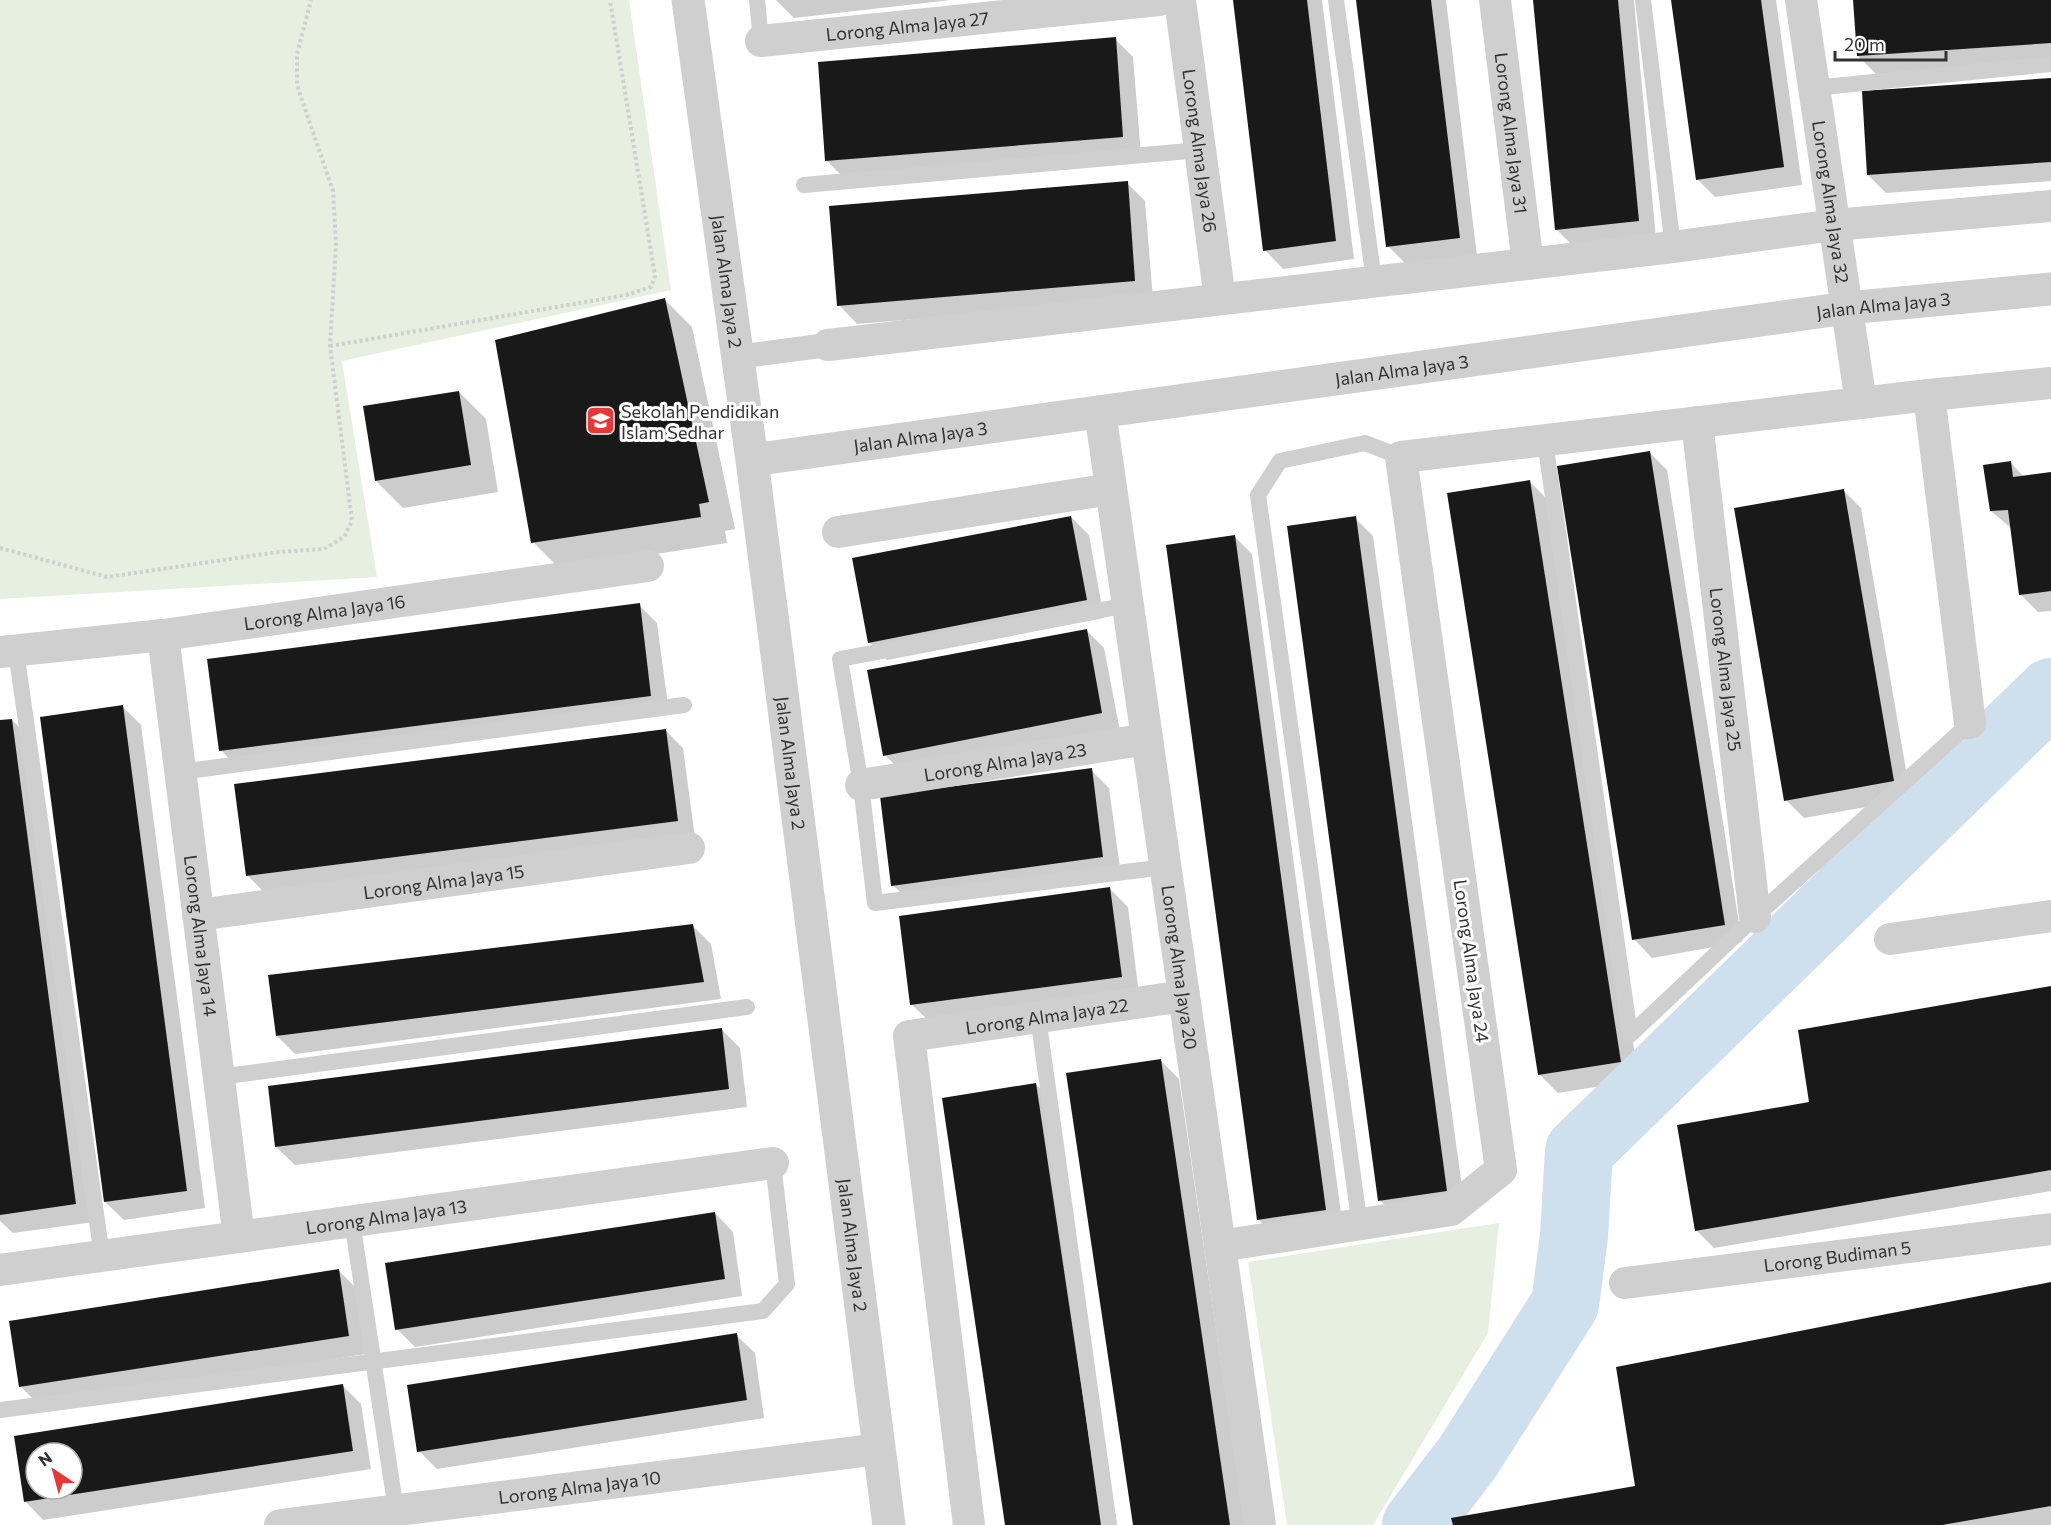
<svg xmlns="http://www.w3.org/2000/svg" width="2051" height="1525" font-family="Commissioner,sans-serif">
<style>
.green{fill:#e7efe1}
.shadow{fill:#0003;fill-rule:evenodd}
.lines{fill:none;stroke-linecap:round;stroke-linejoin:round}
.river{stroke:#cedfee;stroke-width:68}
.building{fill:#191919;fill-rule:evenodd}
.path{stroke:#cfcfcf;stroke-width:4;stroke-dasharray:3 3;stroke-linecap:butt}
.service{stroke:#cfcfcf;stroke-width:16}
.pedestrian{stroke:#cfcfcf;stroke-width:24}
.minor{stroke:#cfcfcf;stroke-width:32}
.tertiary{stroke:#cfcfcf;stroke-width:33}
.labels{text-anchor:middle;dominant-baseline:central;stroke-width:6;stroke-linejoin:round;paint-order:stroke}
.street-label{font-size:18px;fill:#323232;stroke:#fff}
.poi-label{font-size:18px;fill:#323232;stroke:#fff;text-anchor:start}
</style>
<rect width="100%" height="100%" fill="#fff"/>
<path class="green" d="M0,0h629l42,290 -329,71 35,216 -377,22z
M1499,1223l-11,110 -115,192h-86l-39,-263z"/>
<path class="shadow" d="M776,0h175l-157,18z
M1234,0h88l32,259 -71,10 -18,-19z
M1358,0h88l31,256 -71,8 -18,-18z
M1535,0h99l22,239 -82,8 -18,-18z
M1672,0h104l26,185 -87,12 -18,-18z
M1855,0h196v61l-175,13 -18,-18z
M1115,39l18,18 8,98 -296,24 -18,-18z
M2051,80v101l-165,12 -18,-18z
M1127,183l18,18 8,98 -296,25 -18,-19z
M665,300l27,27 43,202 -10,2 2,12 -167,26 -27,-27z
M459,392l27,27 12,73 -95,16 -27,-27z
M1649,452l18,18 75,472 -90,16 -18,-19z
M2011,463l13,14 27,-4v138l-13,1 -18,-18 -8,-65 -21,-18z
M1530,482l18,18 91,580 -81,13 -19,-19z
M1843,490l18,18 50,291 -107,19 -18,-18z
M1071,517l18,18 15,83 -217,42 -18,-18z
M1355,518l18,18 92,673 -67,10 -18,-19z
M1234,536l18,18 91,674 -67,9 -18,-18z
M639,605l18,18 12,90 -430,56 -18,-19z
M1086,630l18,18 16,83 -217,42 -18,-18z
M123,707l18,18 64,483 -81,12 -19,-18z
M12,720l18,18 64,484 -81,11 -13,-12v-499z
M665,730l18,18 12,90 -429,56 -18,-18z
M1091,770l18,18 12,87 -210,28 -18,-18z
M1110,889l18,18 11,87 -209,28 -19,-18z
M692,925l19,19 10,55 -426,55 -18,-18z
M2051,988v203l-337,57 -18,-18 115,-127z
M722,1030l18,18 7,59 -452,58 -19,-18z
M1161,1061l18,18 66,446h-111z
M1036,1084l18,19 63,422h-110z
M715,1213l18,19 9,64 -327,51 -18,-18z
M339,1271l18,18 9,65 -327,51 -18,-18z
M2051,1284v241h-597l183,-37z
M736,1335l19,18 9,65 -327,51 -18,-18z
M343,1386l18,18 10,65 -328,51 -18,-19 -10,-64zM36,1453h36v36h-36z"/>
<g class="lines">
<path class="river" d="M1416,1525l52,-68 97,-153 9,-68 5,-85 472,-459"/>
</g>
<path class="building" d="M1233,0h74l29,241 -73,10z
M1356,0h75l29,238 -74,9z
M1533,0h85l21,221 -84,9z
M1671,0h90l23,167 -88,13z
M1853,0h198v43l-194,13z
M1116,37l7,100 -298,24 -7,-99z
M2051,78v84l-184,13 -5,-84z
M1128,181l7,100 -298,25 -8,-100z
M665,298l44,204 -10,2 2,13 -170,26 -36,-203z
M459,391l12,74 -96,16 -12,-75z
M1650,451l75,474 -93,15 -75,-474z
M2011,461l2,16 38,-5v119l-32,4 -11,-85 -18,1 -7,-46z
M1530,480l91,582 -83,13 -91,-582z
M1844,489l50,292 -110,20 -50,-293z
M1071,516l16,84 -219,43 -16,-85z
M1356,516l91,675 -69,10 -91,-675z
M1235,535l91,675 -69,10 -91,-675z
M640,603l11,93 -432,55 -12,-92z
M1087,629l15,84 -219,43 -16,-86z
M123,705l64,486 -83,11 -64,-485z
M12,719l64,485 -76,11v-495z
M666,729l12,92 -432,55 -12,-92z
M1092,768l11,89 -212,29 -11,-90z
M1110,887l12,90 -212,28 -11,-89z
M693,924l11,58 -428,54 -8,-61z
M2051,986v184l-356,61 -18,-106 132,-23 -11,-72z
M722,1028l7,61 -454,58 -7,-61z
M1161,1059l69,466h-97l-67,-452z
M1036,1083l66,442h-97l-63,-427z
M715,1212l10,67 -330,51 -10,-67z
M339,1269l10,67 -330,51 -10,-66z
M2051,1282v224l-109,19h-489l-2,-7 184,-32 -19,-119z
M737,1333l10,67 -330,52 -10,-67z
M343,1384l10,67 -329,51 -10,-66zM36,1453h36v36h-36z"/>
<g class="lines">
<path class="path" d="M330,346l296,-51 25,-8 4,-11 -45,-276
M0,548l107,29 171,-25 46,-3 20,-12 8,-16 -22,-175 6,-102 -3,-53 -36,-106v-31l14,-54"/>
<path class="service" d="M757,0l4,41
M1336,0l38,281
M1643,0l30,247
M1814,88l237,-24
M804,185l396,-35
M1545,441l85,594 125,-118 215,-194
M1128,605l-288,54 21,126 14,118 290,-36
M16,651l86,605
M180,772l504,-67
M1038,1017l71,508
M219,1077l528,-70
M352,1221l44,289
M1360,1226l-102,-731 22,-34 85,-18 36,14
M0,1410l763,-99 24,-27 -14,-121"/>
<path class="pedestrian" d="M737,357l91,-12"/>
<g class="minor">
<path id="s1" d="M1180,0l40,299"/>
<path id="s2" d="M1495,0l33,264"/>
<path id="s3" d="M1801,0l60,403"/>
<path id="s4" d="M761,41l398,-41"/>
<path d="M828,345l845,-98 161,-22 217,-19"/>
<path d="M1929,395l41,328"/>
<path id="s5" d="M1100,411l160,1114"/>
<path id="s6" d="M1697,422l58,495"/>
<path d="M838,532l273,-43"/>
<path id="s7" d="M163,635l76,602"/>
<path id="s8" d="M0,652l163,-17 485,-69"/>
<path id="s9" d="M861,785l286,-46"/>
<path id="s10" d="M198,915l491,-67"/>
<path d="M1890,939l161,-23"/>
<path d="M1220,1246l231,-36 50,-40 -100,-713 528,-62 122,-12"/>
<path id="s11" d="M0,1270l773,-107"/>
<path id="s12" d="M1625,1283l426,-54"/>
<path id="s13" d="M280,1525l599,-76"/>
<path id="s14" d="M969,1525l-60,-489 275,-40"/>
</g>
<g class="tertiary">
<path id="s15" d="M688,0l64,460 137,1065"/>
<path id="s16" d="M752,460l1095,-152 204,-19"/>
</g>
</g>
<defs>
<symbol id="school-square" viewBox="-11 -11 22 22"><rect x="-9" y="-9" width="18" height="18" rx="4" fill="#e73837" stroke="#fff"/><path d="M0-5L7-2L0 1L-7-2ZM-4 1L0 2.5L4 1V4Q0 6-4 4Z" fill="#fff"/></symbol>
</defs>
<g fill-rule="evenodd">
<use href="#school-square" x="584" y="404" width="33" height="33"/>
</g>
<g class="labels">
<g class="street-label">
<text stroke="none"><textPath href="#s4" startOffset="147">Lorong Alma Jaya 27</textPath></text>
<text stroke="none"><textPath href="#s2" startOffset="134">Lorong Alma Jaya 31</textPath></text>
<text stroke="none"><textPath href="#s1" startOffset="152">Lorong Alma Jaya 26</textPath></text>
<text stroke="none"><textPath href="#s3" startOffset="204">Lorong Alma Jaya 32</textPath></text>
<text stroke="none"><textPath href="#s15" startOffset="284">Jalan Alma Jaya 2</textPath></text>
<text stroke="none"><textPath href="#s16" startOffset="1142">Jalan Alma Jaya 3</textPath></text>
<text stroke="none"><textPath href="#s16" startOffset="656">Jalan Alma Jaya 3</textPath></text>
<text stroke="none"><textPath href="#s16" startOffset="170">Jalan Alma Jaya 3</textPath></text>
<text stroke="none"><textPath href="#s8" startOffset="327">Lorong Alma Jaya 16</textPath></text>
<text stroke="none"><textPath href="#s6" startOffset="249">Lorong Alma Jaya 25</textPath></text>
<text stroke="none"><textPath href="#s15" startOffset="770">Jalan Alma Jaya 2</textPath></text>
<text stroke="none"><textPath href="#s9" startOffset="146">Lorong Alma Jaya 23</textPath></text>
<text stroke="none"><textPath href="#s10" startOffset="248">Lorong Alma Jaya 15</textPath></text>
<text stroke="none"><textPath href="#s7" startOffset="303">Lorong Alma Jaya 14</textPath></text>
<text transform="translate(1472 961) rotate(82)">Lorong Alma Jaya 24</text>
<text stroke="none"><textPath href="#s5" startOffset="562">Lorong Alma Jaya 20</textPath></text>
<text stroke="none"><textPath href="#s14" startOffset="632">Lorong Alma Jaya 22</textPath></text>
<text stroke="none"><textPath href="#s11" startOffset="390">Lorong Alma Jaya 13</textPath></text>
<text stroke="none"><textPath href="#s15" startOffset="1256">Jalan Alma Jaya 2</textPath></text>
<text stroke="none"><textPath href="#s12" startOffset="214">Lorong Budiman 5</textPath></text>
<text stroke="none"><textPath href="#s13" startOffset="302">Lorong Alma Jaya 10</textPath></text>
</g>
<g class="poi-label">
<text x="621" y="411">Sekolah Pendidikan<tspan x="621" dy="21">Islam Sedhar</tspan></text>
</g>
</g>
<g transform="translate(54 1471) rotate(324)"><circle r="28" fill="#ffffff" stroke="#adadad" stroke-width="1.5"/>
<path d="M0-4.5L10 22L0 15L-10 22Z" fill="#e73837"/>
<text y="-9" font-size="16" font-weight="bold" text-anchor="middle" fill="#323232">N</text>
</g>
<path d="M1835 51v9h111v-9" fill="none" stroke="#323232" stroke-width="3"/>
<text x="1844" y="51" font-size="18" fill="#323232" stroke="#ffffff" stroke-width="4.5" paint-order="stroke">20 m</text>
</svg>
